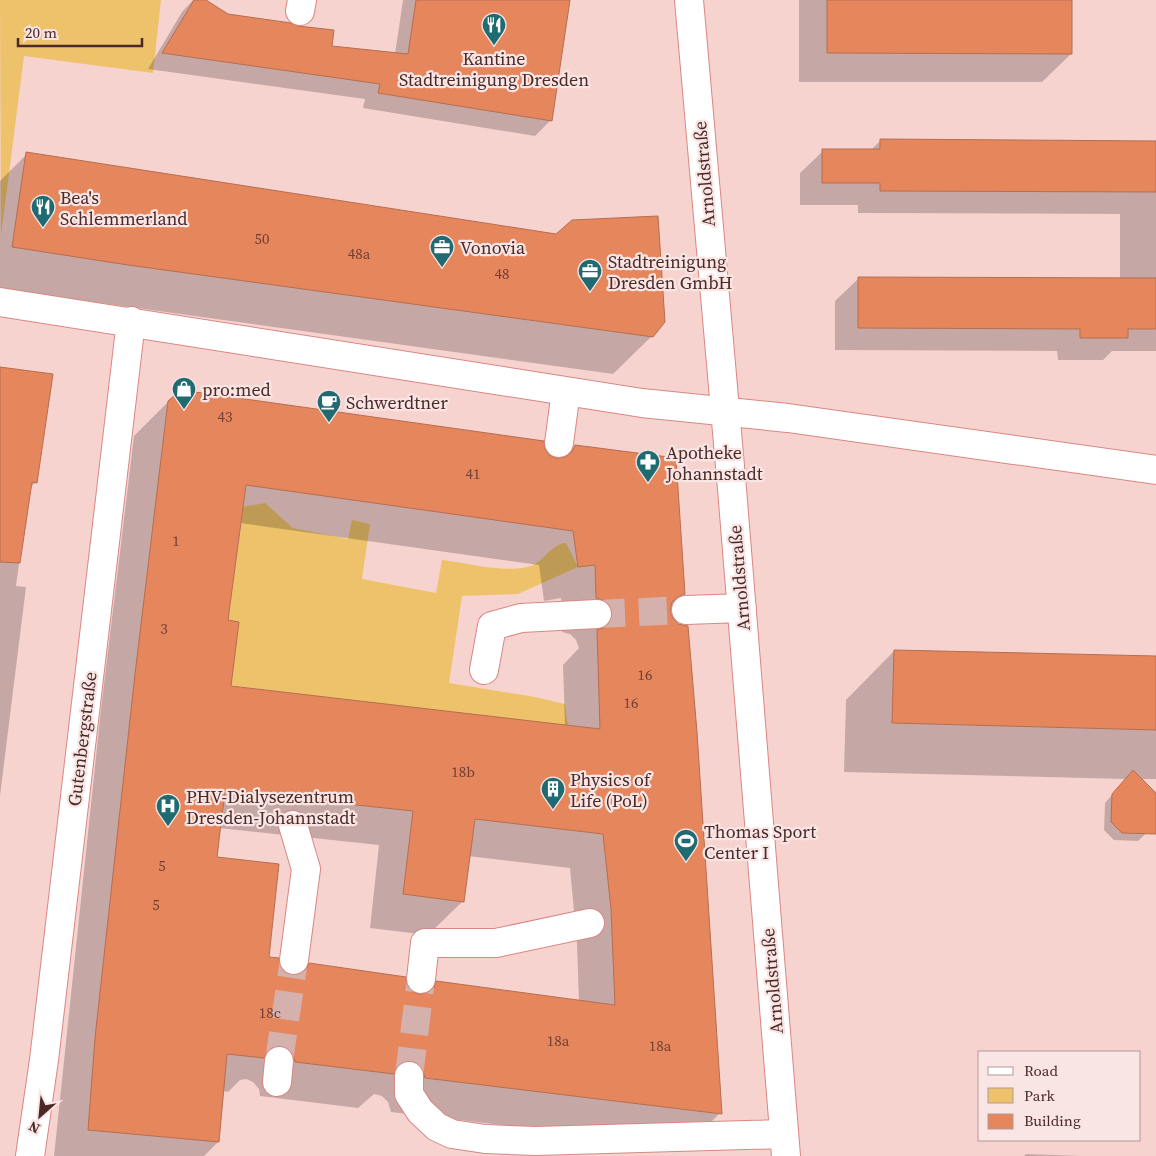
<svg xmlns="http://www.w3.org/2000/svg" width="1156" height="1156" font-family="'Source Serif 4',serif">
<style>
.green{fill:#edc26b}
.shadow{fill:#0003;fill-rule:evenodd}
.building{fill:#e6865d;stroke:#b56e4f;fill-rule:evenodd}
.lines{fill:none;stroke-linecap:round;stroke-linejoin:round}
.minor-tunnel{stroke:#d5b1ae;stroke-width:28;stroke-dasharray:28 14;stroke-linecap:butt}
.minor-casing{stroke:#d98782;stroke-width:30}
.minor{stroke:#fff;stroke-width:28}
.labels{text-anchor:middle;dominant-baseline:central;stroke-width:4.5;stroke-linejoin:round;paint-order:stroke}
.number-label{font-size:15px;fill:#724034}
.poi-label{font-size:18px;fill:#4b2927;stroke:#f8e5e4;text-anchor:start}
.street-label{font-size:18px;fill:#4b2927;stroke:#f8e5e4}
</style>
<rect width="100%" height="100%" fill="#f7d3d0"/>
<path class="green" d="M0,0h161l-8,73 -129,-17 -23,180z
M265,503l28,25 55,11 4,-19 18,4 -8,55 74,14 6,-33c28,3 62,14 89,6 13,-5 20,-22 35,-23l12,24 -60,27 -56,2 -13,87 86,14 30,7 4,31 -205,-33 -136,-17 11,-63 -11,-2 14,-101 -9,-1 9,-11z"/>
<path class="shadow" d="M193,0h10l25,15 103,32 64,7 8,-54h165l-17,120 -16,16 -172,-28 2,-9 -217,-30 34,-57z
M799,0h272v54l-29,28h-243z
M880,141l276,1v209h-44l-9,9h-45l-1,-9 -222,-1v-49l23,-22h262v-65l-262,-1v-8h-58v-32l23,-22h47z
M27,154l625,182 -39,38 -613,-85v-108z
M0,368l36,114 -7,7 -13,97 10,1 -26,209z
M169,401l375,49 4,6 8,4 6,-1 13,-13 109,148 -15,17 51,502 -34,34 -295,-35 -3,-10 -6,-6 -8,-2 -16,14 -98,-12 -1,-7 -6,-7 -7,-3 -6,1 -12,12 -6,-1 -4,51 -14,14h-150l47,-447 33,-273zM240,523l299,42 5,36 17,-3 1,34 8,2 6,6 3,8 -16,17 2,61 -335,-39 -3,-66zM219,828l160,17 -9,83 58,7 35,-34 5,-45 102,12 7,76 2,57 -142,-19 -13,13 -5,1 -8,-4 -5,-6 -96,-22 -12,12 -14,-2 -16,-16 -52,-100z
M894,651l262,7v121h-16l16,15v30l-18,17 -24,-1 -10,-10 1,-27 21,-24 -282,-7 2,-72z
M1026,1154l55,2h-57z"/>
<path class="building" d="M194,0h12l22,14 63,9 7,3 36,4 -2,16 76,8 8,-54h154l-18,121 -174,-28 2,-9 -218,-31z
M827,0h245v54l-245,-1z
M880,139l276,2v51l-276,-1v-8h-58v-34h58z
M26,152l530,82 16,-14 86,-4 7,106 -12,15 -525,-72 -116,-18z
M858,277l298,1v51h-28v9h-48v-9l-222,-1z
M0,367l53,7 -16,109 -5,-1 -12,81 -20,-1z
M181,390l363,51 1,8 4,6 7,3 9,-1 7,-5 3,-7 101,13 9,136 -7,3 -6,5 -2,9 3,7 5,6 10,2 9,106 25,382 -297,-36 -3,-10 -6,-6 -7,-2 -8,3 -7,11 -99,-12 -2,-8 -5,-5 -8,-4 -8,2 -8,11 -37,-4 -8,88 -131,-12 7,-92 40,-364 33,-273zM246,485l327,46 5,36 17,-2 1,33 8,2 6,5 3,8 -2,8 -5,6 -9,3 3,99 -369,-43 8,-64 -11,-2zM225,791l188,20 -10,83 61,8 11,-83 128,15 8,75 4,96 -179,-24 -2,7 -6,5 -9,1 -8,-3 -4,-5 -1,-9 -97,-14 -3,7 -6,5h-9l-6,-2 -5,-7 -1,-8 -10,-1 10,-93 -62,-7z
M894,650l262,6v74l-264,-7z
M1133,770l23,23v41l-34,-1 -11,-11 1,-28z"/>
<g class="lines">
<path class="minor-tunnel" d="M597,614l89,-4
M279,1061l15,-101
M409,1076l12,-97"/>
<defs>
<path id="minor" d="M689,0l43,489 54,667
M300,11l2,-11
M0,302l642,101 146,15 368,52
M559,443l7,-52
M686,610l56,-2
M484,670l8,-44 29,-8 76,-4
M293,825l13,44 -12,91
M421,979l4,-36h71l94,-20
M409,1076v18l11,17 17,16 15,7 33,5 51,2 248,-7
M277,1082l2,-21
M30,1156l14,-96 87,-739"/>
</defs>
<use href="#minor" class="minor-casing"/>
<use href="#minor" class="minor"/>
</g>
<defs>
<symbol id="restaurant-pin" viewBox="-11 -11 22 30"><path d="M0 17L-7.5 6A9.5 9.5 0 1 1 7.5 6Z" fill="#206b72" stroke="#f8e5e4"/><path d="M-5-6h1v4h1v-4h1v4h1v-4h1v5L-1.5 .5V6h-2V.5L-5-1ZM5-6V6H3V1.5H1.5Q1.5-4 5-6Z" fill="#fff"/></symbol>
<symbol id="office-pin" viewBox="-11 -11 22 30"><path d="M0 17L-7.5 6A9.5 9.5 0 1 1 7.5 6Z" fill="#206b72" stroke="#f8e5e4"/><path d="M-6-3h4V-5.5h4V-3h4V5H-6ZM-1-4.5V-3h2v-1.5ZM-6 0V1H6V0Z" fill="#fff"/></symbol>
<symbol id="shop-pin" viewBox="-11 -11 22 30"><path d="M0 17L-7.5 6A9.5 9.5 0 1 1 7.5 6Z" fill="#206b72" stroke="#f8e5e4"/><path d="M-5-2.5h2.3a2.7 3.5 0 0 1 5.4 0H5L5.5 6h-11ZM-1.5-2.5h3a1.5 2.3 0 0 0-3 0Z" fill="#fff"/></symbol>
<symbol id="cafe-pin" viewBox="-11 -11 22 30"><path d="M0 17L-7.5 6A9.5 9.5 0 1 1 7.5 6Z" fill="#206b72" stroke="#f8e5e4"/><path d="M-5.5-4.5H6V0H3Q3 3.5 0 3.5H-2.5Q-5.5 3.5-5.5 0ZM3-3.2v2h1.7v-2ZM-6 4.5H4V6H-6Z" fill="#fff"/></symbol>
<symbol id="pharmacy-pin" viewBox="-11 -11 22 30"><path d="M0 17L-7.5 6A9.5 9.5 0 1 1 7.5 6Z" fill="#206b72" stroke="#f8e5e4"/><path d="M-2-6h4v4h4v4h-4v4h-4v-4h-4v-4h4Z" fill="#fff"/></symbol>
<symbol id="building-pin" viewBox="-11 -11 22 30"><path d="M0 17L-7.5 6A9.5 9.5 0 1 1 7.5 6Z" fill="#206b72" stroke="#f8e5e4"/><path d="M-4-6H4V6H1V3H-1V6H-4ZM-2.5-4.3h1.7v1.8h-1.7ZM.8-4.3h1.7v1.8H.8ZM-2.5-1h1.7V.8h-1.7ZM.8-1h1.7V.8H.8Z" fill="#fff"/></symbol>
<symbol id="hospital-pin" viewBox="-11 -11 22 30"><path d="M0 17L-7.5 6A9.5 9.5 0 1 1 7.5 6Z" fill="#206b72" stroke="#f8e5e4"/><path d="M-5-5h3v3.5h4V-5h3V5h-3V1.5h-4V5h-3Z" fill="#fff"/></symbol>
<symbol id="stadium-pin" viewBox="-11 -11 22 30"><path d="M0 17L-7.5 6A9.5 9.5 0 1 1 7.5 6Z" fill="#206b72" stroke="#f8e5e4"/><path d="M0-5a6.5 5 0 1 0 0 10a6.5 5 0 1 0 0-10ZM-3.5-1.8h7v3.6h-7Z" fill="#fff"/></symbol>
</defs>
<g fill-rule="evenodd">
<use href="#restaurant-pin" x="480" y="11" width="28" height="38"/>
<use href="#restaurant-pin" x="29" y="193" width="28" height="38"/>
<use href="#office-pin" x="428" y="233" width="28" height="38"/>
<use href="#office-pin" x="576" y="257" width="28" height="38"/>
<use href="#shop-pin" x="170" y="375" width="28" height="38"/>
<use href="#cafe-pin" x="315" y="388" width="28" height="38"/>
<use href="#pharmacy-pin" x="634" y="448" width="28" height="38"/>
<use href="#building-pin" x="539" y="775" width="28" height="38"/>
<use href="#hospital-pin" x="154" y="792" width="28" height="38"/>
<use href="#stadium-pin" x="672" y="827" width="28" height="38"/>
</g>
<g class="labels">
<g class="number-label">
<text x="262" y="238">50</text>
<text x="359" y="253">48a</text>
<text x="502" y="273">48</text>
<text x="225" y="416">43</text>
<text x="473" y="473">41</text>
<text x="176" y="540">1</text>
<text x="164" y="628">3</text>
<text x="645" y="674">16</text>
<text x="631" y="702">16</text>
<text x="463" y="771">18b</text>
<text x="162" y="865">5</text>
<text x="156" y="904">5</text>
<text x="270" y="1012">18c</text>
<text x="558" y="1040">18a</text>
<text x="660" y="1045">18a</text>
</g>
<g class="poi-label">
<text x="494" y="58" text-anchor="middle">Kantine<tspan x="494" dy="21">Stadtreinigung Dresden</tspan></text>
<text x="60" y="197">Bea's<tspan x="60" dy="21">Schlemmerland</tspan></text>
<text x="460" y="247">Vonovia</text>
<text x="608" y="261">Stadtreinigung<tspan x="608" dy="21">Dresden GmbH</tspan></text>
<text x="202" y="389">pro:med</text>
<text x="346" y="402">Schwerdtner</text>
<text x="666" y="452">Apotheke<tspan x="666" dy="21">Johannstadt</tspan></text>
<text x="570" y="779">Physics of<tspan x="570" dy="21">Life (PoL)</tspan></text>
<text x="186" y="796">PHV-Dialysezentrum<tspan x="186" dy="21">Dresden-Johannstadt</tspan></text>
<text x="704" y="831">Thomas Sport<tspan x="704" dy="21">Center I</tspan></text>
</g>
<g class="street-label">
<text transform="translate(704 174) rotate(-95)">Arnoldstraße</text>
<text transform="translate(739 578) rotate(-95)">Arnoldstraße</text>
<text transform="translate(82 739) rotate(-83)">Gutenbergstraße</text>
<text transform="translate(772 981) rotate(-95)">Arnoldstraße</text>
</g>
</g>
<rect x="978" y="1051" width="162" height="90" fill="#f8e5e4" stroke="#b39a98"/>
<rect x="988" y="1067" width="25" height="8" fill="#ffffff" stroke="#b39a98"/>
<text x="1024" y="1076" font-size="15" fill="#4b2927">Road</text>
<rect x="988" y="1088" width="25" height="15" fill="#edc26b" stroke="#b39a98"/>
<text x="1024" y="1101" font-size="15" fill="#4b2927">Park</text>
<rect x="988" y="1114" width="25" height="15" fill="#e6865d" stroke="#b39a98"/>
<text x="1024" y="1126" font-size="15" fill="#4b2927">Building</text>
<g transform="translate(40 1116) rotate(207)" stroke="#f8e5e4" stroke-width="4" paint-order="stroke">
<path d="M0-4L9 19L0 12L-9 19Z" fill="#4b2927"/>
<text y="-8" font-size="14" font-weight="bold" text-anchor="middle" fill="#4b2927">N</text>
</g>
<path d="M18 38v8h124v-8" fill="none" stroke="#4b2927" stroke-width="2.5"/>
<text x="25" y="38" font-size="15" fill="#4b2927" stroke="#f8e5e4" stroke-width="4" paint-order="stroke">20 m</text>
</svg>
